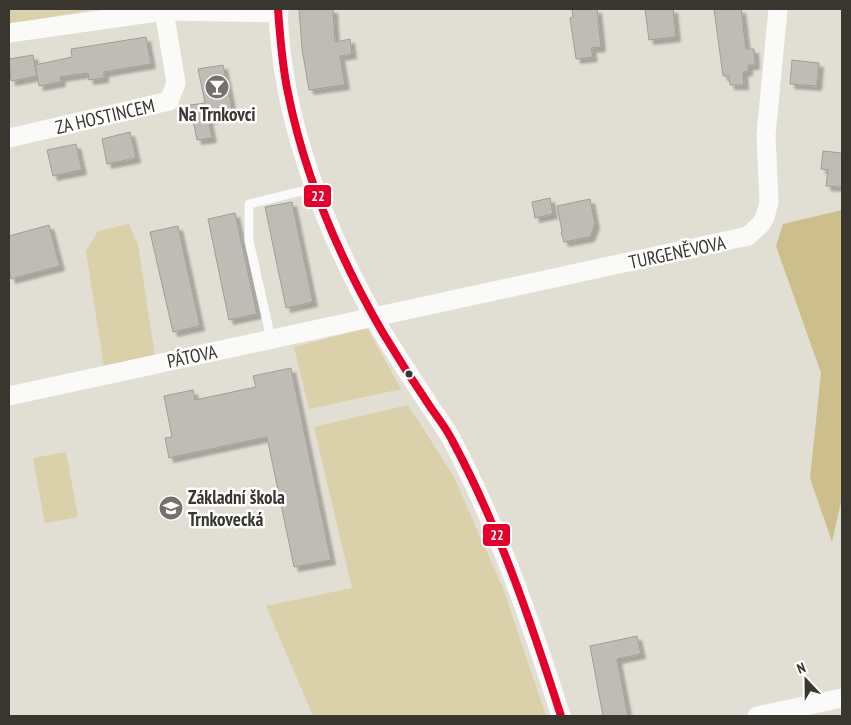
<svg xmlns="http://www.w3.org/2000/svg" width="851" height="725" font-family="'PT Sans Narrow',sans-serif">
<style>
.green{fill:#dad0a9}
.forest{fill:#ccbf8c}
.building{fill:#bebcb4;stroke:#a09e96;filter:url(#shadow)}
.lines{fill:none;stroke-linecap:round;stroke-linejoin:round}
.service{stroke:#fafaf9;stroke-width:9}
.minor{stroke:#fafaf9;stroke-width:19}
.bus-1-casing{stroke:#fff;stroke-width:11}
.bus-1{stroke:#e4002b;stroke-width:8}
.bus-dot{fill:#38362f;stroke:#fff;stroke-width:2}
.labels{text-anchor:middle;dominant-baseline:central;stroke-width:5;stroke-linejoin:round;paint-order:stroke}
.poi-label{font-size:19px;font-weight:bold;fill:#38362f;stroke:#fff}
.street-label{font-size:19px;fill:#38362f;stroke:#fff}
.line-badge{stroke:#fff;stroke-width:2}
.badge-label{font-size:14px;text-anchor:middle;font-weight:bold;fill:#fff}
</style>
<defs>
<filter id="shadow"><feDropShadow dx="4.5" dy="4.5" stdDeviation="1" flood-color="#0004"/></filter>
</defs>
<rect width="100%" height="100%" fill="#e1ded4"/>
<path class="green" d="M9,9h88l-88,15z
M129,224l9,21 17,112 -51,10 -18,-116 12,-20z
M367,328l34,61 -92,20 -15,-62z
M408,405l46,72 50,114 42,125h-233l-47,-110 86,-18 -38,-161z
M66,452l12,65 -33,6 -12,-65z"/>
<path class="forest" d="M842,210v288l-10,44 -22,-64 11,-105 -45,-127 7,-22z"/>
<path class="building" d="M299,9h34l2,33 15,-3 2,15 -12,2 5,29 -36,5 -7,-41z
M572,9h25l4,38 -10,1 2,9 -17,2 -6,-41 3,-1z
M645,9h28l3,28 -27,3z
M714,9h27l5,40h8l1,16h-7v6l-5,1 1,13h-14l-1,-9h-6z
M146,37l5,27 -47,8v6l-15,2 -1,-7 -28,4 1,5 -22,4 -4,-21 37,-8 -1,-8z
M33,55l4,21 -26,5 -2,-22z
M792,60l27,3 -2,23 -27,-2z
M223,65l10,49 -25,5 4,19 -15,2 -7,-35 15,-2 -7,-34z
M130,132l6,26 -29,6 -5,-25z
M76,144l6,26 -29,6 -6,-26z
M823,151l19,2v34l-16,-1 2,-16 -7,-1z
M550,198l3,16 -18,4 -3,-16z
M590,199l5,25 -5,13 -26,5 -3,-9 1,-2 -5,-25z
M292,202l21,100 -27,6 -21,-101z
M235,213l22,101 -28,6 -21,-101z
M49,225l11,41 -49,13 -2,-11v-32z
M178,226l22,100 -27,6 -23,-100z
M291,368l40,192 -37,7 -27,-130 -98,21 -4,-20 7,-1 -8,-41 29,-6 2,10 61,-13 -3,-11z
M637,636l4,18 -24,5 11,57h-25l-13,-70z"/>
<g class="lines">
<path class="service" d="M271,339l-22,-98v-37l65,-16"/>
<path class="minor" d="M278,9c3,112 49,227 105,324 15,25 32,50 48,75 7,10 15,21 21,32 46,88 79,182 109,276
M9,33l155,-22 115,2
M9,138l160,-37 7,-18 -12,-72
M9,396l739,-160 13,-12 4,-7 4,-15 -3,-67 12,-126
M757,716l85,-18"/>
<defs>
<path id="bus-1" d="M278,9c2,28 4,56 10,84 17,85 52,166 95,240 15,25 31,50 48,75 7,10 15,20 21,32 47,87 79,182 109,276"/>
</defs>
<use href="#bus-1" class="bus-1-casing"/>
<use href="#bus-1" class="bus-1"/>
</g>
<defs>
<symbol id="bar-disc" viewBox="-11 -11 22 22"><circle r="9.5" fill="#737169" stroke="#fff"/><path d="M-6-5H6L.8 .8V4.5H3.5V6h-7V4.5H-.8V.8Z" fill="#fff"/></symbol>
<symbol id="school-disc" viewBox="-11 -11 22 22"><circle r="9.5" fill="#737169" stroke="#fff"/><path d="M0-5L7-2L0 1L-7-2ZM-4 1L0 2.5L4 1V4Q0 6-4 4Z" fill="#fff"/></symbol>
</defs>
<g fill-rule="evenodd">
<use href="#bar-disc" x="203" y="73" width="28" height="28"/>
<use href="#school-disc" x="157" y="494" width="28" height="28"/>
</g>
<circle class="bus-dot" cx="409" cy="374" r="4.5"/>
<g class="labels">
<g class="poi-label">
<text x="217" y="114">Na Trnkovci</text>
<text x="188" y="497" text-anchor="start">Základní škola<tspan x="188" dy="22">Trnkovecká</tspan></text>
</g>
<g class="street-label">
<text transform="translate(105 116) rotate(-13)">ZA HOSTINCEM</text>
<text transform="translate(677 252) rotate(-12)">TURGENĚVOVA</text>
<text transform="translate(192 356) rotate(-12)">PÁTOVA</text>
</g>
</g>
<g class="line-badge">
<rect x="303" y="184" width="29" height="24" rx="5" fill="#e4002b"/>
<rect x="482" y="523" width="29" height="24" rx="5" fill="#e4002b"/>
</g>
<g class="badge-label">
<text x="318" y="201">22</text>
<text x="497" y="540">22</text>
</g>
<rect width="851" height="725" fill="none" stroke="#38362f" stroke-width="20"/>
<g transform="translate(806 680) rotate(338)" stroke="#ffffff" stroke-width="4" paint-order="stroke">
<path d="M0-4L9 19L0 12L-9 19Z" fill="#38362f"/>
<text y="-8" font-size="14" font-weight="bold" text-anchor="middle" fill="#38362f">N</text>
</g>
</svg>
